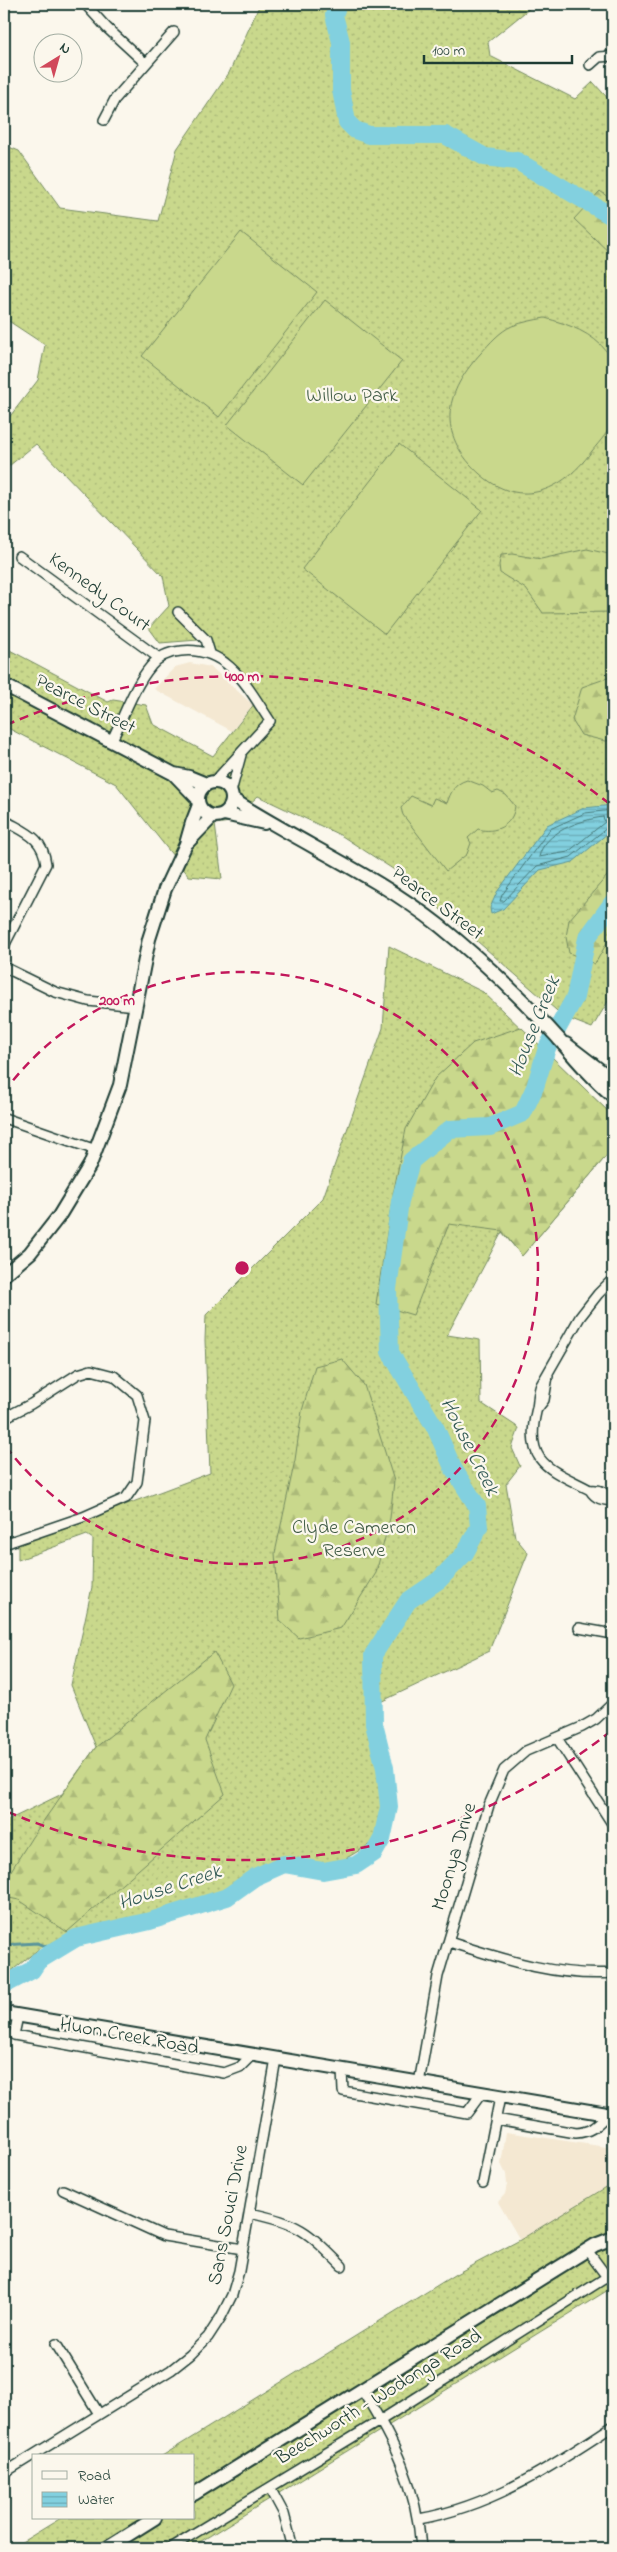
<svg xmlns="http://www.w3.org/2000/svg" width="617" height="2552" font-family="'Indie Flower',sans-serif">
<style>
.built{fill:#f4e8d2}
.grass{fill:url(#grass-dots);stroke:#748a60}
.forest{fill:url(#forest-firs);stroke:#748a60}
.pitch{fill:#c9d88c;stroke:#748a60}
.water{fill:url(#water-rules);stroke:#5a959b}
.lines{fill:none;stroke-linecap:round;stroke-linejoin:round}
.shore{stroke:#477878;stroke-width:1}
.stream{stroke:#5a959b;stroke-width:3}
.river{stroke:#82d0df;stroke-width:18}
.street-casing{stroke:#1f3d34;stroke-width:12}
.secondary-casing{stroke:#1f3d34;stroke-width:16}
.street{stroke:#fbf7ec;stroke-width:9}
.secondary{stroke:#fbf7ec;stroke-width:12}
.ring{fill:none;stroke:#c2185b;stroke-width:2.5;stroke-dasharray:9 6}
.labels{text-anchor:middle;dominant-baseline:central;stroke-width:4.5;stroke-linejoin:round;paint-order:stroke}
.park-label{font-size:20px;fill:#415c46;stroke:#fbf7ec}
.street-label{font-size:20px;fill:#1f3d34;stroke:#fbf7ec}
.water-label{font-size:21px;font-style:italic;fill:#335a56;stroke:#fbf7ec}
.centre{fill:#c2185b;stroke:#fbf7ec;stroke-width:2.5}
.ring-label{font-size:15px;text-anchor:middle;font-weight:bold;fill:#c2185b;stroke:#fbf7ec;stroke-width:4.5;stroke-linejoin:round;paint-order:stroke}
</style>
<defs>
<pattern id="grass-dots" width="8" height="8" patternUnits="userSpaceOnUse" patternTransform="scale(1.25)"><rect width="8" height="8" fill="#c9d88c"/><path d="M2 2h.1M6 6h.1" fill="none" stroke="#acba79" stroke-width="1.8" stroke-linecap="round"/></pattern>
<pattern id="forest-firs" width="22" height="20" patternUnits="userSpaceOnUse" patternTransform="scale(1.25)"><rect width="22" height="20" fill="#c9d88c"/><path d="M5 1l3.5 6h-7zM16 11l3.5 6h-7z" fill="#acba79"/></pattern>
<pattern id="water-rules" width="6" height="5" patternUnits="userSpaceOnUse" patternTransform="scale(1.25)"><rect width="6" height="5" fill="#82d0df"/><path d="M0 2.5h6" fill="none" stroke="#6aaab6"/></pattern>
</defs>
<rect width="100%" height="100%" fill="#fbf7ec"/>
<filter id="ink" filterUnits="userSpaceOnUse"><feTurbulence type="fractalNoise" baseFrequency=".02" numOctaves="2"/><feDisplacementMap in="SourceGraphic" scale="10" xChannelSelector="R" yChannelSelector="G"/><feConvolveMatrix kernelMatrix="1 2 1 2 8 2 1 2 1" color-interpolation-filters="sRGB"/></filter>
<g filter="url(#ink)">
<path class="built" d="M190,663l21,4 42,38 -21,26 -78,-42 21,-22z
M506,2132l107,16v35l-93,57 -22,-38 7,-8 2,-10 -1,-10 -5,-10z"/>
<path class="grass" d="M260,4h275l-47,38 2,14 85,43 18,-17 20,22v889l-21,35 -28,-11 -165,-144 -57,-37 -84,-40 -28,26 -15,2 7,55 -33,-3 -73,-92 -112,-58v-79l104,55 5,-2 33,5 7,19 60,32 46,-58 -61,-58 -38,3 -11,-15 20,-22 -6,-30 -127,-132 -32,26v-46l34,-44 7,-35 -41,-27v-173l15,6 41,57 98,13 19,-72 52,-76z
M389,946l94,46 130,124v32l-91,108 -20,-24 -55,103 33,5 1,63 38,25 -7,20 8,18 -14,18 9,53 13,16 -39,98 -111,52 -2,48 7,36 -1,41 -5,12 -44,26 -50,4 -111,41 -45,8 -87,29 -36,29v-155l58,-28 34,-47 -25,-62 21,-98 1,-48 -6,-4 -69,25v-15l192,-72 -5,-133 1,-25 117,-117 60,-170z
M613,2183v104l-423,261h-178l49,-30h133v-62h-32l292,-181 66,-35z"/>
<path class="forest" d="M600,191l13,10v55l-39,-37z
M587,549l26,6v57l-70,1 -17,-24 -26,-16 -1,-8 2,-10 11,-1 29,5z
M613,676v64l-8,1 -24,-6 -9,-15 10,-33z
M613,869v63l-18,32 -26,-11 -3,-16 3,-17z
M521,1027l92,89v32l-91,108 -20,-25 -53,-7 -36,91 -37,-11 16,-104 14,-71 29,-51 38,-35z
M342,1359l22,26 30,96 -4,37 -14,55 -35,55 -42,10 -19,-17 -5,-68 20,-93 7,-49 13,-45z
M214,1652l17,32 -26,56 20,54 -158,138 -48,-32 -15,-3v-15l28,-45 64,-90z"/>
<path class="pitch" d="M241,232l76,60 -98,125 -77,-61z
M325,300l77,61 -99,124 -76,-60z
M545,318c23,6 48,15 62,34 8,10 6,22 6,33 0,11 2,24 0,34 -2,11 -14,23 -21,32 -34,46 -80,60 -122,13 -34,-39 -21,-76 11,-111 8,-9 19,-22 31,-27 11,-4 22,-6 33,-8z
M399,444l83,66 -97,124 -83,-65z
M467,780l16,6 9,7 6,-2 8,4 9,11c-2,20 -21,28 -37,23l-10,9 3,5 -4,11 -21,17 -43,-56 -2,-7 10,-12 20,9 3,-7 13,5c4,-11 7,-19 20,-23z"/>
<path class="water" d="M613,805v24l-40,33 -33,8 -37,39 -12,5 -1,-6 7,-16 50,-67 37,-17z"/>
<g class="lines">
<path class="shore" d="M613,810l-28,3 -35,16 -48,66 -2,6h4l33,-35 34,-9 37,-30 5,-1
M603,817l2,5 -37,30 -29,5c5,-25 41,-37 64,-40z"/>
<path class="stream" d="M4,1945l33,-2 19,7"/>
<path class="river" d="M338,4l-4,11 7,27v48l6,32 8,8 14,5h76l40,22 32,4 96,56
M4,1985l28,-15 6,-9 38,-23 74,-17 77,-24 28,-20 29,-13 39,7 33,-6 18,-12 8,-14 7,-32 -4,-39 -11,-44 -1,-69 35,-54 31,-21 26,-27 14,-26 -2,-21 -24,-38 -17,-39 -46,-77 -2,-63 12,-88 11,-40 39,-32 40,-2 33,-14 12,-26 12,-39 28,-51 12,-59 26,-36"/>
<defs>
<path id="street" d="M85,4l22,24 38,35
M590,65l9,-8 14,-1
M104,120l11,-21 59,-67
M19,556l140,102
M178,612l28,28 4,13
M112,740c12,-24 22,-54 39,-74 8,-10 18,-14 30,-15 47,-5 67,37 89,70l-56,61
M231,792l10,-37
M4,820c22,13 39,17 42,44l-42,82
M4,967l51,25 33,9 48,5
M4,1118l92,32
M613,1279l-15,15 -18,23 -39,68c-4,10 -2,18 -5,27 -12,52 14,57 54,78 6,10 14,10 23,11
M537,1409l7,-9 4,-24
M4,1418l27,-14 47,-30 13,-4 23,6 23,19 8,26 -8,61 -11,16 -43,19 -79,27
M590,1490c10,-1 16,2 21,10
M579,1628l34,6
M557,1738l56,87
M449,1942c54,17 106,35 164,31
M18,2016l-4,19 210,38 16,-6 12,-12
M342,2070l1,21 124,22 14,-19
M419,2083l19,-107 51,-171 15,-35 22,-19 56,-24 14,-8 17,-16
M496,2119l80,14c14,-1 19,-6 28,-15
M483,2183l17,-86
M63,2190l101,46 79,13
M250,2213c50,11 56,17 92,53
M587,2250l20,27 6,5
M56,2344l43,70
M362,2390c32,51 55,97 59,158
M4,2473l167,-103 19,-15 18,-18 13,-20 11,-22 7,-24 37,-212
M270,2488l14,26 9,34
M419,2519c73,-13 134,-53 194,-93
M170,2548l211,-128 226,-143"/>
<path id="secondary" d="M4,685l170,89 15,3 17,7
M174,774l24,25
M198 799a17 17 0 1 1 34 0a17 17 0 1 1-34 0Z
M232,799c68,44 144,76 208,127 42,34 82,72 118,112 18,21 34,40 55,58
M224,814l40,9
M188,842l25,-26
M566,1044l47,36
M4,1275l26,-22 29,-37 31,-51 30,-80 29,-146 16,-50 21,-45 6,-21 7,-18
M4,2013l609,102
M194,2494l401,-249 18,-7
M107,2548l48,-30"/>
</defs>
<use href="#street" class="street-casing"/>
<use href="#secondary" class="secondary-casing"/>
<use href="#street" class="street"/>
<use href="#secondary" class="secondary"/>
</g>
</g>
<g class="ring">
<path d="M4 1092A296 296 0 1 1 4 1444"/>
<path d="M611 1731A592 592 0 0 1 6 1811M6 725A592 592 0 0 1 611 805"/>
</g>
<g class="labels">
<g class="park-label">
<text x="352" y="396">Willow Park</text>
<text x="354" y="1528">Clyde Cameron<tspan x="354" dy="23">Reserve</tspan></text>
</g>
<g class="street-label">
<text transform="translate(99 593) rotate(36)">Kennedy Court</text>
<text transform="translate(85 705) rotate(27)">Pearce Street</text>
<text transform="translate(437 904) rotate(37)">Pearce Street</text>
<text transform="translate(455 1857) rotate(-73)">Moonya Drive</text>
<text transform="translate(129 2037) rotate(10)">Huon Creek Road</text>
<text transform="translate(229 2215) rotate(-79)">Sans Souci Drive</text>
<text transform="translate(379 2398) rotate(-32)">Beechworth - Wodonga Road</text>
</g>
<g class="water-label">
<text transform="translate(535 1027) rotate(-68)">House Creek</text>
<text transform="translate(469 1447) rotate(63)">House Creek</text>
<text transform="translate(170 1888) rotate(-18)">House Creek</text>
</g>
</g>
<circle cx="242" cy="1268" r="8" class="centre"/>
<g class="ring-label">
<text x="242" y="681">400 m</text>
<text x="117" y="1005">200 m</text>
</g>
<rect width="617" height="2552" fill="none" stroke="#fbf7ec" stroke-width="20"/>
<rect x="10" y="10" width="597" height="2532" fill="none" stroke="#1f3d34" stroke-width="2" filter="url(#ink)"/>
<rect x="32" y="2454" width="162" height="65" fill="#fbf7ec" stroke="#a3ada2"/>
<rect x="42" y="2471" width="25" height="8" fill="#fbf7ec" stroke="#a3ada2"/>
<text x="78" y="2480" font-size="15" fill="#1f3d34">Road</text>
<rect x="42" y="2492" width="25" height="15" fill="url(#water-rules)" stroke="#a3ada2"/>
<text x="78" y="2504" font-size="15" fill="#1f3d34">Water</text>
<g transform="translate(58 58) rotate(37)"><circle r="24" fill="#fbf7ec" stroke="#a3ada2"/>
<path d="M0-4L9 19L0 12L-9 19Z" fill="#d1495b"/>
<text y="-8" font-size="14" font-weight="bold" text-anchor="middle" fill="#1f3d34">N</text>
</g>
<path d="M424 55v8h148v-8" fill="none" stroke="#1f3d34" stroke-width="2.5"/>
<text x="432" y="55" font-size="15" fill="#1f3d34" stroke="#fbf7ec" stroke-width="4" paint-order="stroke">100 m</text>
</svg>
